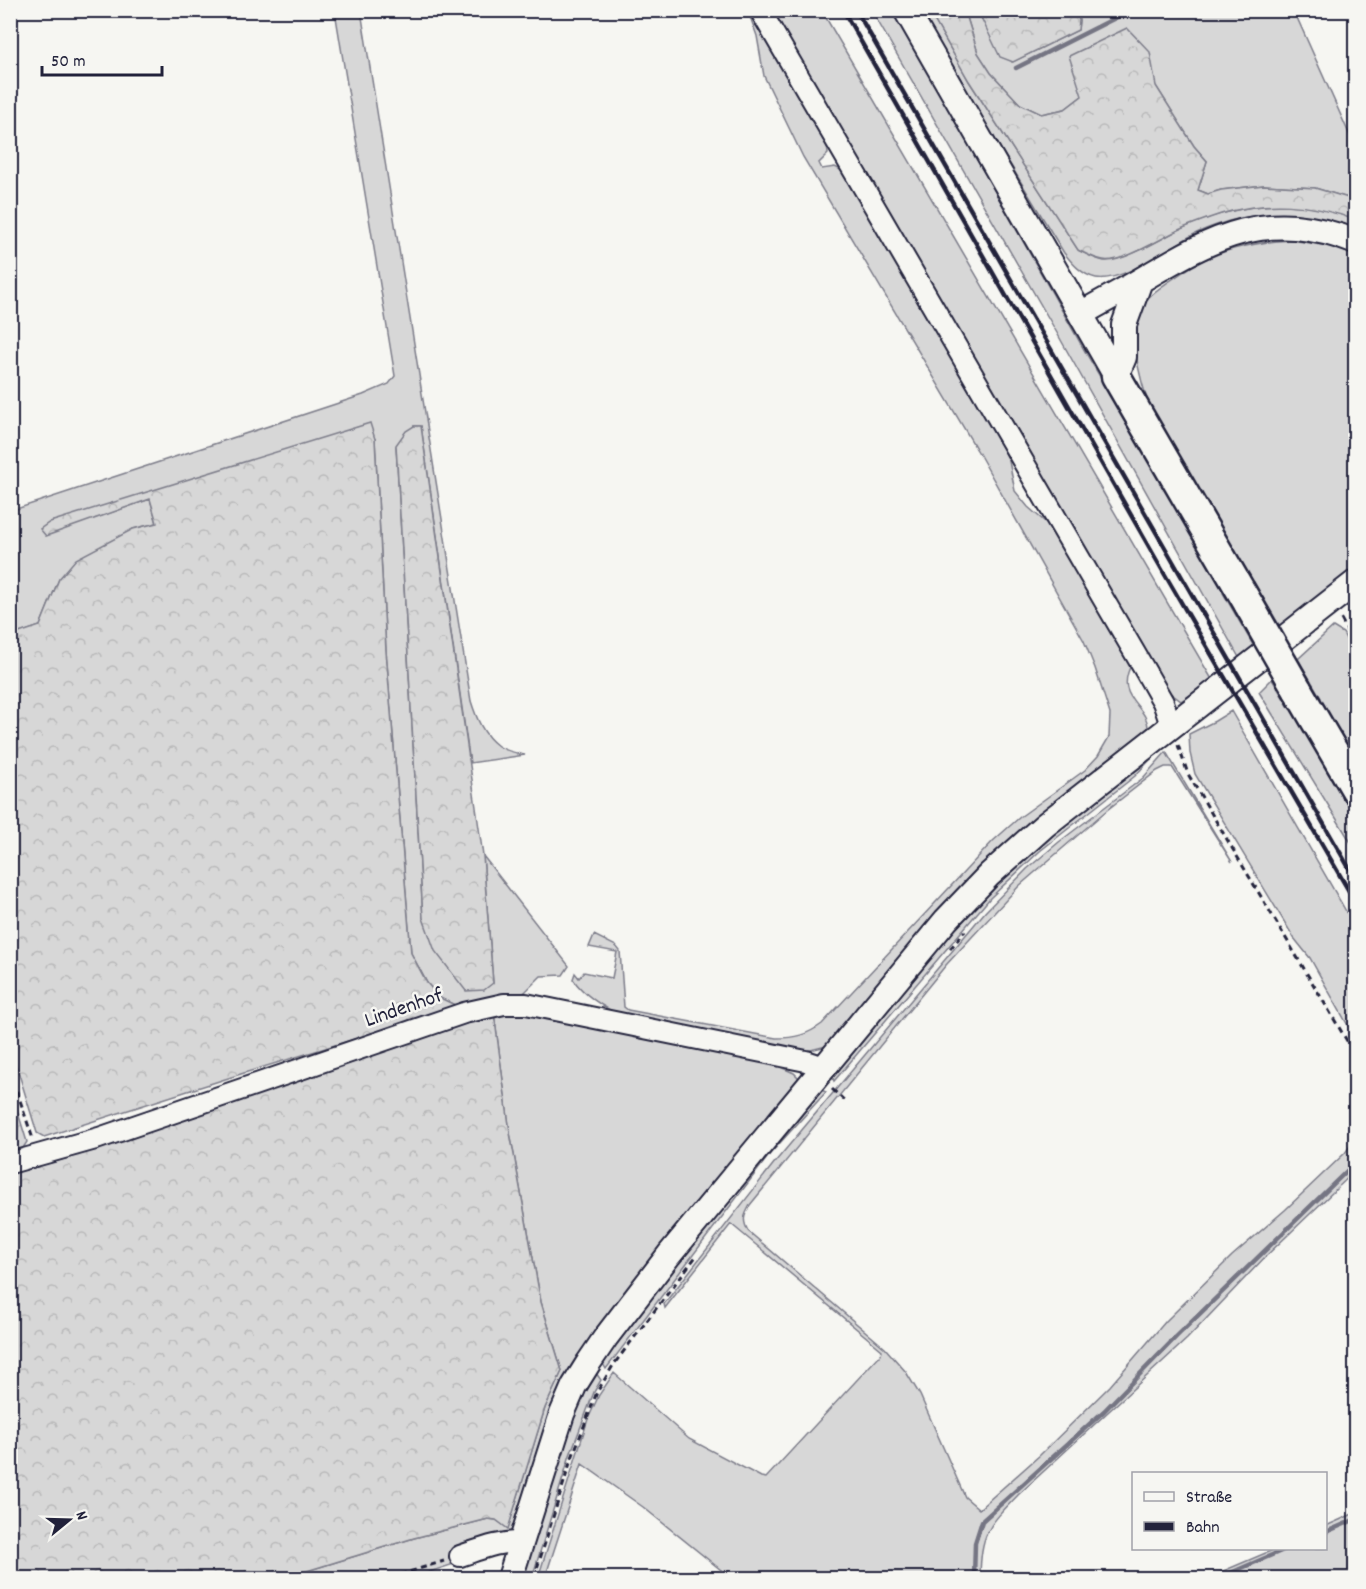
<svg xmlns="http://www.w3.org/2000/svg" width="1366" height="1589" font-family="Dekko,sans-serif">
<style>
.grass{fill:#d7d7d7;stroke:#7c7c89;stroke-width:1.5}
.forest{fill:url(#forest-crowns);stroke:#7c7c89;stroke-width:1.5}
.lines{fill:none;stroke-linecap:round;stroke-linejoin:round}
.stream{stroke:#757583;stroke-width:4.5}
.minor-casing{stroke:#22223b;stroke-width:24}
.major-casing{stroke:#22223b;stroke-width:28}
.highway-casing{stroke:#22223b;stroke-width:33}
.path{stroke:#22223b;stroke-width:3;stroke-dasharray:6 4.5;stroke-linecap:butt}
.minor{stroke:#f6f6f2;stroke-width:20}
.major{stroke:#f6f6f2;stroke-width:24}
.highway{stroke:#f6f6f2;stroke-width:28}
.rail{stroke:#22223b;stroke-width:4.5}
.highway-bridge-casing{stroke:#22223b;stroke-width:33;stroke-linecap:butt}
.highway-bridge{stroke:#f6f6f2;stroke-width:28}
.labels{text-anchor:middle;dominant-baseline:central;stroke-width:5;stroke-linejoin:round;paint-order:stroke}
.street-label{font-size:22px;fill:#22223b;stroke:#f6f6f2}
</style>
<defs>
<pattern id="forest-crowns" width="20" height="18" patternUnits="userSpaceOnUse" patternTransform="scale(1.5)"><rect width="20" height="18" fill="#d7d7d7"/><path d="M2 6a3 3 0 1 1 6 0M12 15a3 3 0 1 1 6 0" fill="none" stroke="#b8b8b9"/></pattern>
</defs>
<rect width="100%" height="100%" fill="#f6f6f2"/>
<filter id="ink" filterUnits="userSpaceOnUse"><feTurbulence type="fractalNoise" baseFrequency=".0167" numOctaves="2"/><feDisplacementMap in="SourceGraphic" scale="12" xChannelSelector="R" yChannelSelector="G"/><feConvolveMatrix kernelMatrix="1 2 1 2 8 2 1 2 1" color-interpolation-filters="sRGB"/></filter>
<g filter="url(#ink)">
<path class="grass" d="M335,11h26l110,690c5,16 12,34 27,45 7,5 19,7 27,9l-55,8 -49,-337h-7l-18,20 27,472 70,65 -10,-127 86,110 -6,9 -22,1 -16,16 -12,6 -54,9 -19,-9 -13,-15 -16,-30 -25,-302 -11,-212 -325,83 -4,13 104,-36 7,24 -24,6 -74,50 -19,47 -29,10 -1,-125 353,-116 26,-11 6,-8z
M748,11h4l75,131 1,12 -9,9 3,6 13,-2 8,4 151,258 15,32 6,30 13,16 24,21 80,135c-20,38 19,41 16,69l-314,312 -31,8 -177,-34c-20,-9 -41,-21 -53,-39l2,-6 4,5 5,-6 28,6 5,-26 -28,-5 5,-12 22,11 4,5 4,56 4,3 148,28c19,0 31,-3 46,-14l171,-183 27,-24 65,-47 13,-14 11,-19 1,-23 -15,-46 -11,-27 -107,-191 -174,-293 -39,-81 -7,-40z
M765,11h57l391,670 -32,20 -12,-9z
M872,11h21l193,342 139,234 -2,6 33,57 -15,11 -184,-328z
M917,11h12l40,70 109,169c8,4 17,9 26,11 18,2 59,-23 76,-32 14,-6 29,-12 44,-16 44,-12 89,-11 131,7v9c-40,-14 -83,-20 -126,-8 -13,4 -26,8 -38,15 -23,12 -69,47 -95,42 -14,-3 -24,-15 -32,-25z
M965,11h13l1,4 33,47 66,-32 1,-10 -3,-9h218l61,136v53l-40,-12 -51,-3 -43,5 -13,4 -10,-4 9,-29 -13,-15 -38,-60 -74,10 -17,13 -24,5 -21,-10 -29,-31 -13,-20z
M1292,240l42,7 21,9v315l-73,59 -28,-48 -4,2c-21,-37 -43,-74 -64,-111 -10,-17 -22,-34 -30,-52 -12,-24 -28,-81 -19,-106 7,-19 27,-30 43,-41 34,-23 70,-32 112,-34z
M1333,627l10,6 12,23v112l-37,-67 3,-3 -23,-39z
M1272,679l18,30 2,-1 63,108v33l-96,-157z
M1231,711l124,216v111l-45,-80 -16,-20 -99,-164 -5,-21 -1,-19 26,-13z
M1160,749l-25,27 -95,75 -50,47 -156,183 -4,-9 132,-158 46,-46z
M1166,752l66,110 -60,-95h-7l-8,4 -50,39 -88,76 -73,79 -196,240c-6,11 -8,15 -2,26l137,117 21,24 14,23 45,102 14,12 61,-54 70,-69 56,-65 66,-65 53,-46 60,-57 10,-14v32l-89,85 -79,83 -169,156c-31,32 -37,38 -38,83h-249l-88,-71 -61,-43 -37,114h-7l50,-159 11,-24 15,-22 75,66 72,38 5,1 115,-124 1,-4 -151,-126 -66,84 -1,-4 111,-142 210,-250 42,-43 32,-27 84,-64z
M494,1013l46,1 87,21 142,27 25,11 7,7 -203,256 -79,194 -63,27 -2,7 -43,14h-127l130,-40 74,-19 8,1 12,8 37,-120 17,-37 -21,-69 -31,-169z
M821,1090l5,2 -56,62 -164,215 -5,-9 14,-22z
M596,1373l5,7 -7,12 -24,63 -38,123h-14l38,-123 33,-78z
M1355,1513v65h-148l68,-29 51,-1v-22z"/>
<path class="forest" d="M929,11h36l13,42 13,20 29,31 21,10 24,-5 17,-13 -13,-40 58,-28 23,24 6,34 38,60 13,15 -9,29 10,4 13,-4 43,-5 51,3 40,12v20c-42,-17 -90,-20 -134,-6 -12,4 -26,9 -38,14 -19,8 -61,36 -80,32 -8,-1 -17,-6 -25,-10l-109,-169z
M978,11h98l3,9 -1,10 -65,32 -13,-5z
M370,423l5,16 11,212 25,302 16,30 13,15 19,9 -215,66 -200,64 -7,-4 -26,-85 -1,-412 30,-10 19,-47 17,-20 57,-30 24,-6 -7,-24 -104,37 -6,-7 10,-7z
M414,426h7l62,430 10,127 -9,7 -18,1 -31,-40 -12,-33 -27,-473 10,-14z
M494,1013l16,120 31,169 21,69 -17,37 -37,121 -12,-9 -8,-1 -74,19 -130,40h-273v-405l50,-13 355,-122z
M11,1090l16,52 -4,6 -12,3z"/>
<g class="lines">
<path class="stream" d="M1016,68l115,-58
M1326,1532l30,-13
M974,1578l1,-35 7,-22 122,-110 73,-75 179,-174
M1219,1578l69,-30"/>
<defs>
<path id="minor" d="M760,10l383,657 20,35 8,23
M10,1163l89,-25 365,-125 40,-9h22l280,57 9,3 7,5
M460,1556c21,-7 40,-15 62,-14"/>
<path id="major" d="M906,10l210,366
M1081,314c20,-12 40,-22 60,-34 74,-44 126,-73 215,-38
M1116,376l8,-19v-32l16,-44
M510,1578l52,-164 12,-28 15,-24 17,-25 63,-82 277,-335 43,-45 56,-50 311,-243"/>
<path id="highway" d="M1116,376l133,229
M1297,689l59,101"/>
</defs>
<use href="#minor" class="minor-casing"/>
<use href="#major" class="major-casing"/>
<use href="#highway" class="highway-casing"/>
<path class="path" d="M1341,619l15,28
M1178,745l10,29 168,282
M950,949l15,-18
M10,1071l23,68
M832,1089l15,14
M390,1578l54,-17
M534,1578l36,-115 27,-71 17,-28 83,-109"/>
<use href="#minor" class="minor"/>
<use href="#major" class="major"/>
<use href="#highway" class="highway"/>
<path class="rail" d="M843,10l321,563 192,330
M856,10l500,870"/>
<defs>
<path id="highway-bridge" d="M1249,605l48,84"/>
</defs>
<use href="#highway-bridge" class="highway-bridge-casing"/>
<use href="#highway-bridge" class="highway-bridge"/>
</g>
</g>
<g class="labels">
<g class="street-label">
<text transform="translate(404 1009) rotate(-19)">Lindenhof</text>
</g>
</g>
<rect width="1366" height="1589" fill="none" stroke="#f6f6f2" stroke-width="36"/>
<rect x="18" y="18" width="1330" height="1553" fill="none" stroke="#22223b" stroke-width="2" filter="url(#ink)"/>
<rect x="1132" y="1472" width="195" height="78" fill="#f6f6f2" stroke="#a1a1a9" stroke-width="1.5"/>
<rect x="1144" y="1492" width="30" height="9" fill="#f6f6f2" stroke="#a1a1a9" stroke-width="1.5"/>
<text x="1186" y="1502" font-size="18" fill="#22223b">Straße</text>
<rect x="1144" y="1522" width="30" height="9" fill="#22223b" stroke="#a1a1a9" stroke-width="1.5"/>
<text x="1186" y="1532" font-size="18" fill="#22223b">Bahn</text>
<g transform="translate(69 1520) rotate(71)" stroke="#f6f6f2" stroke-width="4.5" paint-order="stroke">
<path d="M0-4.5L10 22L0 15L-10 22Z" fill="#22223b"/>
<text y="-9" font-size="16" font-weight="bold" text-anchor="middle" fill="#22223b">N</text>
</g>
<path d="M42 66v9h120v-9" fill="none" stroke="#22223b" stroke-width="3"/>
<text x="51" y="66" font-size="18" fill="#22223b" stroke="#f6f6f2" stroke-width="4.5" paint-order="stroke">50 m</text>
</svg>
